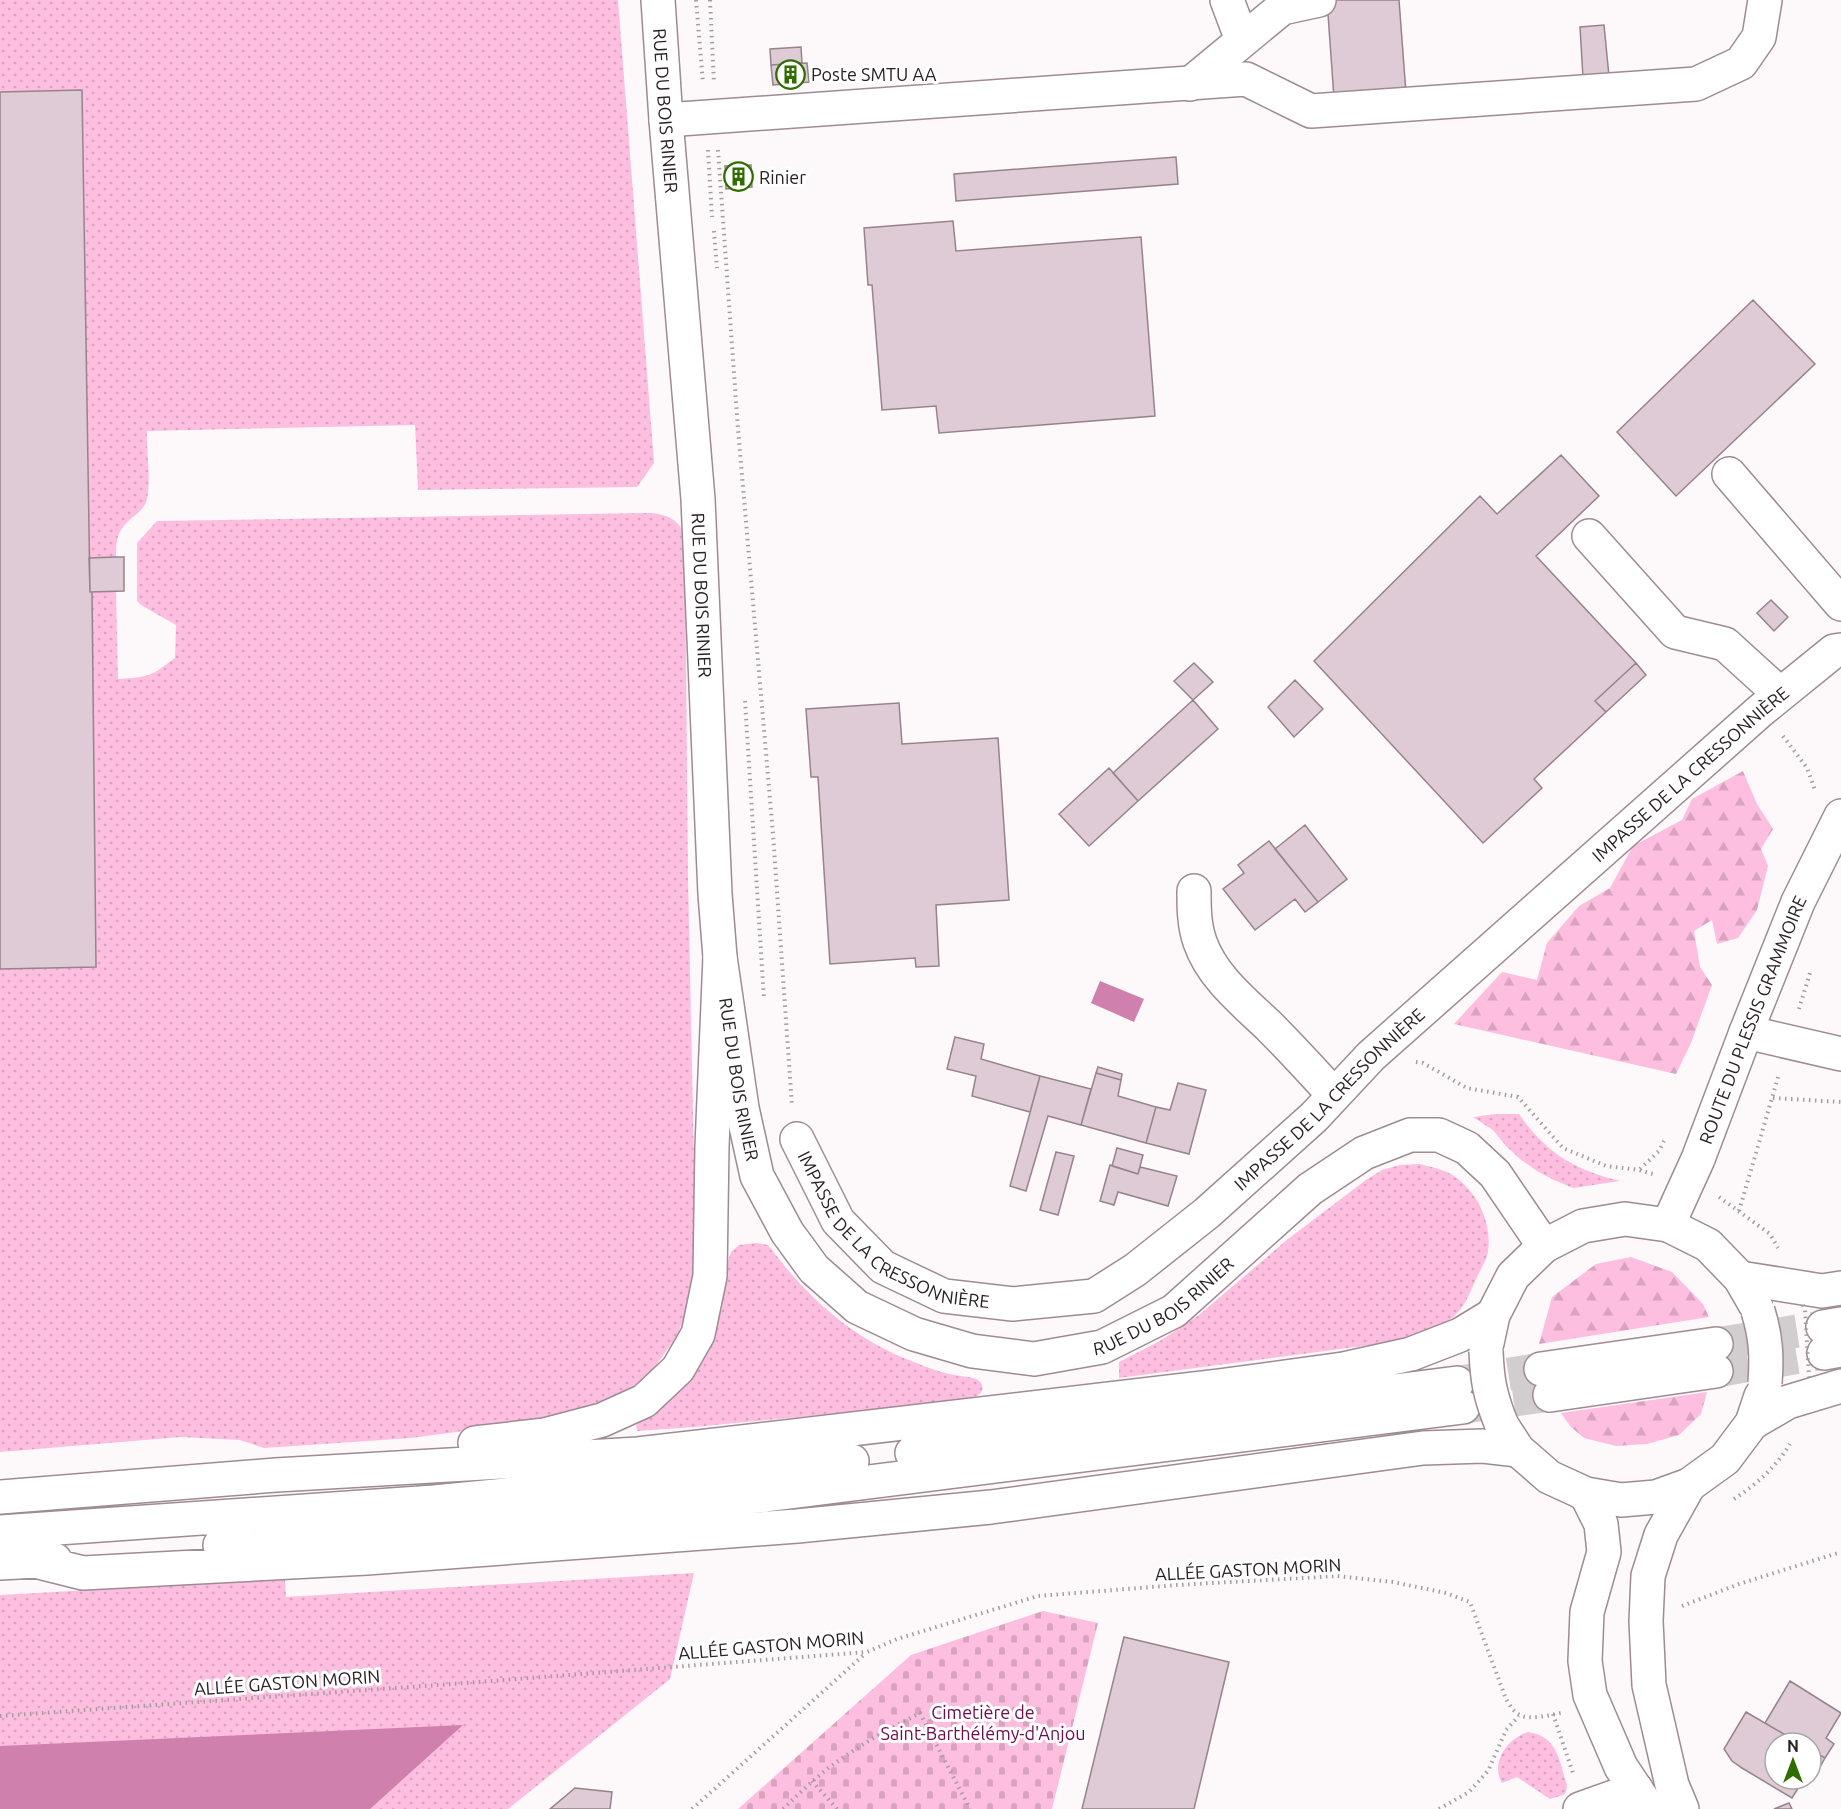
<svg xmlns="http://www.w3.org/2000/svg" width="1841" height="1809" font-family="Ubuntu,sans-serif">
<style>
.grass{fill:url(#grass-dots)}
.forest{fill:url(#forest-firs)}
.cemetery{fill:url(#cemetery-stones)}
.water{fill:#d080ac}
.building{fill:#dfcbd5;stroke:#96838c;stroke-width:1.5}
.lines{fill:none;stroke-linecap:round;stroke-linejoin:round}
.highway-tunnel{stroke:#d2cdcf;stroke-width:33;stroke-dasharray:33 16;stroke-linecap:butt}
.minor-casing{stroke:#9e8b94;stroke-width:36}
.major-casing{stroke:#9e8b94;stroke-width:36}
.highway-casing{stroke:#9e8b94;stroke-width:36}
.path{stroke:#a39da0;stroke-width:4;stroke-dasharray:1.5 4.5;stroke-linecap:butt}
.minor{stroke:#fff;stroke-width:33}
.major{stroke:#fff;stroke-width:33}
.highway{stroke:#fff;stroke-width:33}
.minor-bridge-casing{stroke:#9e8b94;stroke-width:36;stroke-linecap:butt}
.path-bridge{stroke:#a39da0;stroke-width:4;stroke-dasharray:1.5 4.5;stroke-linecap:butt}
.minor-bridge{stroke:#fff;stroke-width:33}
.labels{text-anchor:middle;dominant-baseline:central;stroke-width:6;stroke-linejoin:round;paint-order:stroke}
.poi-label{font-size:18px;fill:#282125;stroke:#fff;text-anchor:start}
.street-label{font-size:18px;fill:#282125;stroke:#fff}
.park-label{font-size:18px;fill:#6e0d4d;stroke:#fff}
</style>
<defs>
<pattern id="grass-dots" width="8" height="8" patternUnits="userSpaceOnUse" patternTransform="scale(1.5)"><rect width="8" height="8" fill="#fdbedf"/><path d="M2 2h.1M6 6h.1" fill="none" stroke="#d9a3bf" stroke-width="1.8" stroke-linecap="round"/></pattern>
<pattern id="forest-firs" width="22" height="20" patternUnits="userSpaceOnUse" patternTransform="scale(1.5)"><rect width="22" height="20" fill="#fdbedf"/><path d="M5 1l3.5 6h-7zM16 11l3.5 6h-7z" fill="#d9a3bf"/></pattern>
<pattern id="cemetery-stones" width="16" height="16" patternUnits="userSpaceOnUse" patternTransform="scale(1.5)"><rect width="16" height="16" fill="#fdbedf"/><path d="M2 7V4a2 2 0 0 1 4 0v3zM10 15v-3a2 2 0 0 1 4 0v3z" fill="#d9a3bf"/></pattern>
</defs>
<rect width="100%" height="100%" fill="#fdf8fa"/>
<path class="grass" d="M0,0h618l36,463 -17,24 -219,3 -3,-65 -268,6c-1,19 5,55 -1,71 -4,11 -16,15 -22,24 -8,9 -8,19 -8,31l-27,1 -7,-467 -82,1z
M648,513c15,0 32,6 36,22 1,6 1,14 1,20l3,325 8,377 -4,38 -15,41 -26,36 -34,27 -41,17 -165,22 -147,10 -24,-8 -59,-3 -181,15v-483l96,-3 -4,-374h24l2,87c31,-2 32,-2 57,-21l1,-33 -35,-20 -4,-4v-58l20,-22z
M1496,1114h23c27,39 56,56 101,67l-47,7 -19,-8 -17,-9 -17,-12 -14,-13 -13,-16 -20,-13z
M1419,1164c12,3 24,5 35,12 24,17 38,46 34,76 -2,10 -9,20 -13,29 -7,17 -13,31 -28,41 -20,15 -45,21 -69,22l-259,34v-16l41,-21 39,-26 89,-76 78,-59 16,-10 18,-5z
M756,1243l12,2c39,52 84,94 146,117 11,5 23,9 35,12 9,2 19,2 27,5 9,4 8,13 1,17l-43,8 -240,23 -57,4 -1,-6 16,-12 65,-89 5,-16 5,-44 4,-12 8,-7z
M694,1573l-24,106 -162,130h-508v-214l285,-16 1,18z
M1528,1732c30,4 31,29 39,53l-1,7 -3,3 -13,4 -33,-22 -15,6c-12,-21 6,-45 26,-51z"/>
<path class="forest" d="M1743,771l14,33 16,25 -12,20 7,17 -11,44 -19,28 -21,6 -5,-24 -18,11 6,36 12,18 -21,58 -15,31 -222,-50 48,-52 35,8 10,-37 32,-37 31,-18 23,-42 49,-26 10,-21z
M1631,1257l41,15 31,32 6,13 -170,27 13,-47 44,-33z
M1707,1392l-6,22 -22,21 -32,9 -31,2 -32,-8 -13,-11 -10,-14z"/>
<path class="cemetery" d="M1043,1611l55,12 -46,186h-314l173,-154z"/>
<path class="water" d="M1100,981l44,18 -10,23 -43,-19z
M463,1725l-93,84h-370v-63z"/>
<path class="building" d="M1327,0h72l7,93 -72,5z
M1604,25l5,51 -26,2 -3,-51z
M801,47l1,16 -31,2 -1,-16z
M807,63l2,19 -36,3 -2,-20z
M82,90l8,502h2l4,375 -96,2v-877z
M1176,157l2,27 -222,17 -2,-27z
M751,165l1,22 -26,2 -1,-23z
M953,221l3,30 185,-14 14,179 -216,17 -3,-27 -54,4 -10,-125h-4l-4,-57z
M1753,300l62,64 -139,132 -59,-64z
M1561,455l38,41 -63,60 100,107 -41,38 11,11 -72,67 8,9 -59,55 -169,-182 166,-165 17,18z
M116,557h8v34l-34,1 -1,-34z
M1771,600l17,17 -14,14 -17,-18z
M1194,663l19,19 -20,18 -19,-19z
M1636,663l10,12 -40,37 -11,-11z
M1295,680l28,29 -29,28 -26,-30z
M1193,700l25,29 -80,72 -25,-28z
M899,703l3,41 96,-6 11,162 -73,5 3,61 -23,1 -1,-9 -85,6 -12,-187h-7l-5,-68z
M1109,768l29,33 -49,45 -30,-32z
M1305,825l42,54 -29,23 -43,-53z
M1269,841l49,61 -13,10 -10,-13 -40,31 -32,-41 21,-16 -6,-8z
M955,1037l29,7 -3,15 59,17 -10,36 -58,-16 4,-20 -29,-7z
M1098,1067l24,7 -1,6 -25,-7z
M1096,1073l25,7 -3,16 38,11 -10,36 -65,-18z
M1040,1076l51,13 -10,36 -33,-9 -22,75 -16,-5z
M1178,1083l28,7 -17,64 -43,-11 10,-36 14,3z
M1117,1148l26,7 -5,19 -26,-8z
M1056,1152l18,4 -16,59 -18,-5z
M1110,1165l28,9 2,-7 37,9 -9,30 -50,-14 -4,13 -14,-4z
M1124,1637l105,25 -35,147h-112z
M1790,1681l51,32 -15,25 8,6 -9,14 -14,-8v-7h-12l-34,-20z
M1746,1712l53,31h-24v36h29l-12,19 -50,-30 -10,-7 -8,-12z
M1811,1750l14,8 -9,16 -5,-3z
M575,1788l37,4 -2,17h-60z
M1789,1803l3,6h-18z"/>
<g class="lines">
<path class="highway-tunnel" d="M1716,1344l107,-17
M1716,1371l108,-18
M1460,1382l81,-13
M1465,1407l85,-12"/>
<defs>
<g id="minor">
<path id="s1" d="M658,0l8,120 32,379 17,395 5,63 22,151 15,68 30,56 27,37 43,38 57,27 58,17 62,8 68,-12 72,-36 136,-122 54,-36 46,-18h29l28,13 28,26 49,72"/>
<path d="M1227,0l15,40"/>
<path d="M1190,84l92,-76 37,-8"/>
<path d="M666,120l580,-41 65,32 385,-27 45,-21 18,-26 6,-37"/>
<path d="M1729,474l112,130"/>
<path d="M1589,536l86,96 50,12 55,50"/>
<path d="M1194,891c0,17 0,34 6,51 12,35 44,60 70,85 22,22 43,45 64,68"/>
<path d="M1746,1032l95,22"/>
<path id="s2" d="M797,1139l41,82 45,46 61,29 69,8 81,-8 41,-26 72,-57 107,-96 57,-61 389,-345 74,-60 7,-1"/>
<path id="s3" d="M1668,1225l30,-66 48,-127 52,-130 43,-86"/>
<path d="M1487,1343l6,-28 20,-39 31,-30 39,-20 42,-7 43,6 40,20 32,33 15,26"/>
<path d="M1503,1427l15,23 31,27 37,17 35,6 35,-3 33,-12 36,-26 27,-36 9,-27"/>
<path d="M1586,1494l15,30 3,28 -17,60 -2,49 5,34 31,72 28,42"/>
<path d="M1580,1809l56,-20"/>
<path d="M1682,1809l-10,-24 -23,-100 -3,-64 2,-45 13,-41 28,-50"/>
</g>
<path id="major" d="M1740,1278l82,13 19,-3
M1752,1423l36,-21 53,-16"/>
<path id="highway" d="M1823,1327l18,-3
M1824,1353l17,-3
M1541,1369l175,-25
M1550,1395l166,-24
M475,1443l70,-8 57,-15 42,-19 34,-32 20,-35 12,-58 2,-130 8,-189
M912,1453l545,-70
M0,1497l276,-22 362,-21 582,-68 123,-17 68,-15 49,-19 33,-20
M0,1532l434,-30 418,-41
M220,1545l546,-50 697,-88
M35,1561l48,12 284,-15 430,-32 194,-19 432,-59 60,-2 35,4
M0,1563l55,-3"/>
</defs>
<use href="#minor" class="minor-casing"/>
<use href="#major" class="major-casing"/>
<use href="#highway" class="highway-casing"/>
<path class="path" d="M696,0l7,83
M710,0l4,83
M708,150l4,67
M718,150l20,279 35,405 19,272
M714,231l3,37
M745,701l19,298
M1783,736l24,32 8,22
M1799,1009l11,-36
M1416,1062l7,1 44,25 51,9 45,51 43,18 33,4 14,4
M1773,1098l68,4
M1640,1169l19,-18 5,-10
M1719,1197l51,37 8,14
M1739,1211l40,-137
M1734,1499c23,-15 42,-32 56,-55
M1682,1606l57,-22 102,-32
M1553,1714l21,62
M0,1716l452,-32 415,-32 30,-13 141,-43 139,-11 160,-9 56,6 53,11 24,9 36,97c3,5 7,12 12,15 10,7 32,1 43,-1
M812,1781l25,28
M692,1809l174,-156
M783,1809c20,-19 40,-39 64,-54 23,-16 48,-29 73,-42l50,96
M1439,1809l30,-17 19,-21 18,-41 13,-14"/>
<use href="#minor" class="minor"/>
<use href="#major" class="major"/>
<use href="#highway" class="highway"/>
<defs>
<path id="minor-bridge" d="M1758,1311c8,26 9,45 7,72
M1486,1351c1,28 4,45 15,72"/>
</defs>
<use href="#minor-bridge" class="minor-bridge-casing"/>
<path class="path-bridge" d="M1803,1305l2,4 4,68"/>
<use href="#minor-bridge" class="minor-bridge"/>
</g>
<defs>
<symbol id="building-ring" viewBox="-11 -11 22 22"><circle r="9.5" fill="#fff" stroke="#306d00" stroke-width="1.5"/><path d="M-4-6H4V6H1V3H-1V6H-4ZM-2.5-4.3h1.7v1.8h-1.7ZM.8-4.3h1.7v1.8H.8ZM-2.5-1h1.7V.8h-1.7ZM.8-1h1.7V.8H.8Z" fill="#306d00"/></symbol>
</defs>
<g fill-rule="evenodd">
<use href="#building-ring" x="774" y="58" width="33" height="33"/>
<use href="#building-ring" x="722" y="160" width="33" height="33"/>
</g>
<g class="labels">
<g class="poi-label">
<text x="811" y="74">Poste SMTU AA</text>
<text x="759" y="177">Rinier</text>
</g>
<g class="street-label">
<text stroke="none"><textPath href="#s1" startOffset="111">RUE DU BOIS RINIER</textPath></text>
<text stroke="none"><textPath href="#s1" startOffset="597">RUE DU BOIS RINIER</textPath></text>
<text stroke="none"><textPath href="#s2" startOffset="1168">IMPASSE DE LA CRESSONNIÈRE</textPath></text>
<text stroke="none"><textPath href="#s3" startOffset="222">ROUTE DU PLESSIS GRAMMOIRE</textPath></text>
<text stroke="none"><textPath href="#s1" startOffset="1083">RUE DU BOIS RINIER</textPath></text>
<text stroke="none"><textPath href="#s2" startOffset="682">IMPASSE DE LA CRESSONNIÈRE</textPath></text>
<text stroke="none"><textPath href="#s2" startOffset="142">IMPASSE DE LA CRESSONNIÈRE</textPath></text>
<text stroke="none"><textPath href="#s1" startOffset="1677">RUE DU BOIS RINIER</textPath></text>
<text transform="translate(1248 1569) rotate(-3)">ALLÉE GASTON MORIN</text>
<text transform="translate(771 1645) rotate(-5)">ALLÉE GASTON MORIN</text>
<text transform="translate(287 1682) rotate(-4)">ALLÉE GASTON MORIN</text>
</g>
<g class="park-label">
<text x="983" y="1712">Cimetière de<tspan x="983" dy="21">Saint-Barthélémy-d'Anjou</tspan></text>
</g>
</g>
<g transform="translate(1793 1761)"><circle r="28" fill="#ffffff" stroke="#a9a6a8" stroke-width="1.5"/>
<path d="M0-4.5L10 22L0 15L-10 22Z" fill="#306d00"/>
<text y="-9" font-size="16" font-weight="bold" text-anchor="middle" fill="#282125">N</text>
</g>
</svg>
